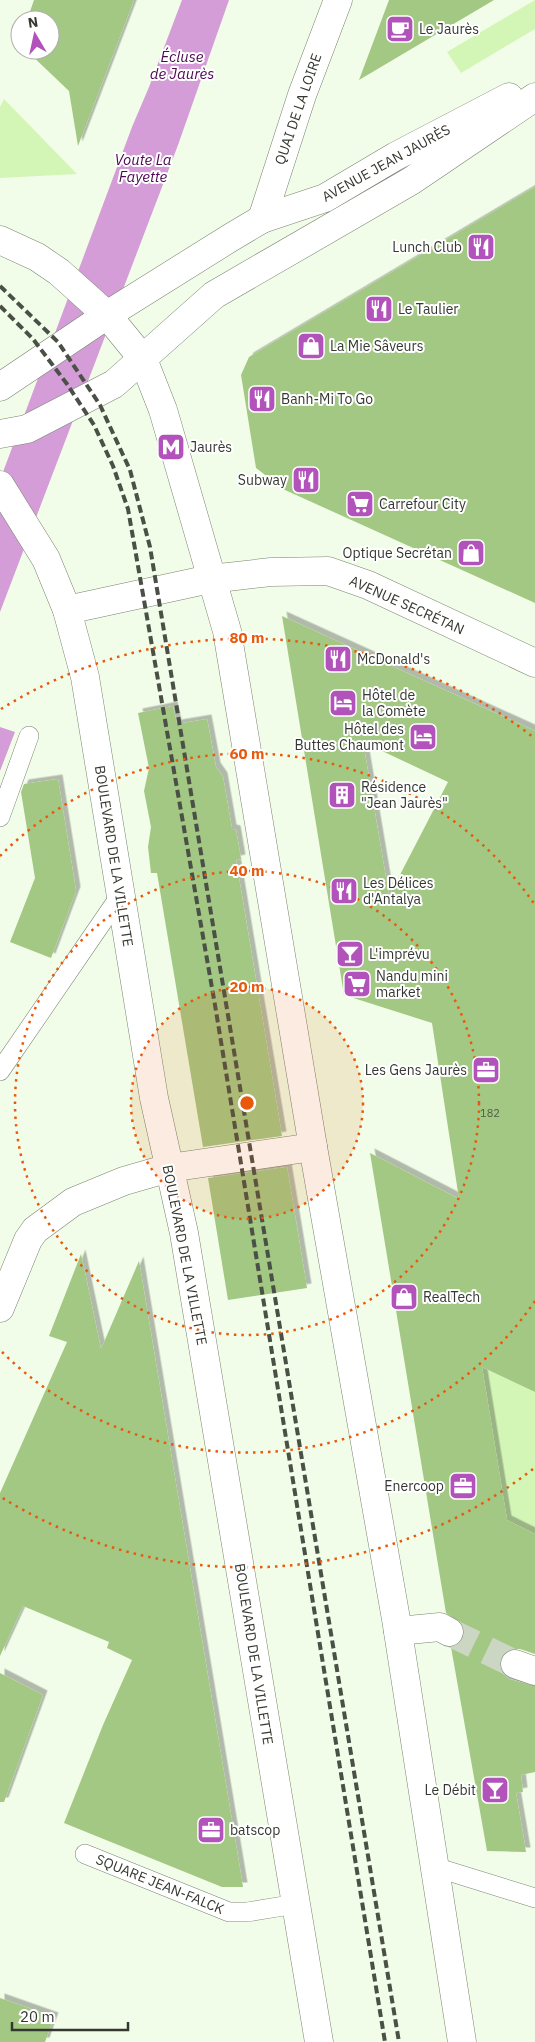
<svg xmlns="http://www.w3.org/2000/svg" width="535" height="2042" font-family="'IBM Plex Sans',sans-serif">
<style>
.green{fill:#d3f6b6}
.water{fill:#d49dd8}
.building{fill:#a3c883;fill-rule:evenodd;filter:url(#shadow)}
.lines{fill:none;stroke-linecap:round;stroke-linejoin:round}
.minor-tunnel{stroke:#cbd6c3;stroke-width:28;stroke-dasharray:28 14;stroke-linecap:butt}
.service-casing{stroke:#7a8472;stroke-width:20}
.minor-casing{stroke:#7a8472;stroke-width:29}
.tertiary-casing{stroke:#7a8472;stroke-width:29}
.secondary-casing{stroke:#7a8472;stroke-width:29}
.primary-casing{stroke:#7a8472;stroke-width:29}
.service{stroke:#fff;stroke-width:19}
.minor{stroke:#fff;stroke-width:28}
.tertiary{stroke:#fff;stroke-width:28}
.secondary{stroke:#fff;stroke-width:28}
.primary{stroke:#fff;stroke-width:28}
.rail{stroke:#4b5047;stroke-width:4;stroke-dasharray:8 4;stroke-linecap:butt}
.ring{fill:none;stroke:#e8590c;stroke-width:2.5;stroke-dasharray:2.5 5}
.labels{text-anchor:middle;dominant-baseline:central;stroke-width:4;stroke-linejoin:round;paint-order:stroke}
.number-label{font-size:11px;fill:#505c45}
.poi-label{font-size:14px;fill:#343830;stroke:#fff;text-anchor:start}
.street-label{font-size:14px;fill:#343830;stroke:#fff}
.water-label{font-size:15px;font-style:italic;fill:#4c0852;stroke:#fff}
.centre{fill:#e8590c;stroke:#fff;stroke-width:2.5}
.ring-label{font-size:15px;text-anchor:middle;font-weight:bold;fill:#e8590c;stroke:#fff;stroke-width:4;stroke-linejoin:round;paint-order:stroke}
</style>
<defs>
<filter id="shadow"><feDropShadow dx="4.5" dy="-4.5" stdDeviation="0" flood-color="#0004"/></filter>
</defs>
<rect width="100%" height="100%" fill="#f1fde8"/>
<path class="green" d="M535,0v29l-74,44 -14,-21z
M4,99l73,75 -77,4v-71z
M482,1367l53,25v142l-28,-14z"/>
<path class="water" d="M182,0h47l-51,145 -178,467v-132l132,-353 17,-40z
M0,727l15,5 -15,39z"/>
<path class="building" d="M34,0h100l-56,146 -9,-55 -43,-41h24v-30h-23z
M389,0h105l-135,80z
M535,187v416l-250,-113 -29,-22 -15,-93 8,-18z
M282,616l253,115v661l-53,-25 25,153 28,14v120l-15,-5h-8l-7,3 -5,6v8l3,8 6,5 26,7v86l-14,3 2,17 -7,1 10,59 -39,-1 -36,-204 6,-2 5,-5 3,-9 -3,-7 -16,-11 -76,-460 89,46 -27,-176 -88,-28zM363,742l85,40 -59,114z
M173,706l4,18 30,-5 9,48 7,10 9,52 4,1 5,29 -5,1 46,276 -79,11 -46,-274h-6l-3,-26 3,-20 -7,-36 5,-23 -11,-55z
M58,779l18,112 -25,67 -41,-16 25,-64 -14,-86 3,-8z
M287,1167l20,121 -79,12 -20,-122z
M81,1254l20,95 38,-88 104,626h-21l-158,-64 39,-98 29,-65 -25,-12 2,-6 -86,-36 -23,50v-163l67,-151 -18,-6z
M0,1673l43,22 -39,107h-4z
M0,1998l54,19 -9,25h-45z"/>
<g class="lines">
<path class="minor-tunnel" d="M449,1632l66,32"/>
<defs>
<path id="service" d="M0,817l29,-81
M0,1071l120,-175
M85,1854l144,58h18l49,-8
M435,1867l100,31"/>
<path id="minor" d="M262,219l40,-124 36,-95
M0,1308l28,-68 7,-10 38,-28 51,-21 45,-13
M398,1631l42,-4 9,5
M515,1664l20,7"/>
<path id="tertiary" d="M169,1168l144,-21"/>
<path id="secondary" d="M67,610l143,-31 61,-7 57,-1 40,14 167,78"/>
<path id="primary" d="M0,240l37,17 22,15 48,43 36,44 20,51 64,221 86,516 83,472 66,423
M0,387l107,-72 123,-77 32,-19 63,-21 71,-42 113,-59
M0,434l27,-5 87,-45 100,-89 197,-114 124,-84
M0,485l46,74 21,51 18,67 69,421 30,135 135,809"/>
</defs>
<use href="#service" class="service-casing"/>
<use href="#minor" class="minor-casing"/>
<use href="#tertiary" class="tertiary-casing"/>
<use href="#secondary" class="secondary-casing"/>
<use href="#primary" class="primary-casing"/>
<use href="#service" class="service"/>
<use href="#minor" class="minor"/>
<use href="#tertiary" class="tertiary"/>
<use href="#secondary" class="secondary"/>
<use href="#primary" class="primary"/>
<path class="rail" d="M0,286l58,56 42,63 30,65 20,77 249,1495
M0,306l33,33 34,45 27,41 19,41 15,43 87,496 170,1037"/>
</g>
<circle cx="247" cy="1103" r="116" fill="#e8590c" fill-opacity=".12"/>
<g class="ring">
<circle cx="247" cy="1103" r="116"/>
<circle cx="247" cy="1103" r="232"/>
<path d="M535 1301A349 349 0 0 1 0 1350M0 856A349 349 0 0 1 535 905"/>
<path d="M533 1469A465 465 0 0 1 1 1497M1 709A465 465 0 0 1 533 737"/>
</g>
<defs>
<symbol id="cafe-square" viewBox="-11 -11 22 22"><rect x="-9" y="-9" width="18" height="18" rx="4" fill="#b252bb" stroke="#fff"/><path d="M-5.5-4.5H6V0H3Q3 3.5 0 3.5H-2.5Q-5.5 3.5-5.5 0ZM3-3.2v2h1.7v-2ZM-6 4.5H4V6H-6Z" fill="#fff"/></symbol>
<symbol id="restaurant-square" viewBox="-11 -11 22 22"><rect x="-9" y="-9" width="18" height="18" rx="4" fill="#b252bb" stroke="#fff"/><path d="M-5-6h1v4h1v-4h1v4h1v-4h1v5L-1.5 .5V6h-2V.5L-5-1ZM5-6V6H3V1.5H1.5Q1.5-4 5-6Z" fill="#fff"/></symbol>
<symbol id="shop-square" viewBox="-11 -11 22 22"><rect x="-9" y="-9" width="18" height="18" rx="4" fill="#b252bb" stroke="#fff"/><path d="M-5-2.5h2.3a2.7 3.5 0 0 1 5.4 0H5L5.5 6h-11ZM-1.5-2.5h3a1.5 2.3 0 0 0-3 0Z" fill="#fff"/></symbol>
<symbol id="metro-square" viewBox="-11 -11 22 22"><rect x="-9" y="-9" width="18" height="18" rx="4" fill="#b252bb" stroke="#fff"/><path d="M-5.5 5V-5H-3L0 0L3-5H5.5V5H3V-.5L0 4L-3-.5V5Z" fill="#fff"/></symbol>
<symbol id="supermarket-square" viewBox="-11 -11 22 22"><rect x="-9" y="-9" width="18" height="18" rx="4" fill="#b252bb" stroke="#fff"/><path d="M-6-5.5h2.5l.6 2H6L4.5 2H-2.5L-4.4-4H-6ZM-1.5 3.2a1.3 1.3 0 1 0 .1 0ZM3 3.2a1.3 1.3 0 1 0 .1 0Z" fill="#fff"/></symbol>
<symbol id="hotel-square" viewBox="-11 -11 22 22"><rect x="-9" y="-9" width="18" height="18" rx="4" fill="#b252bb" stroke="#fff"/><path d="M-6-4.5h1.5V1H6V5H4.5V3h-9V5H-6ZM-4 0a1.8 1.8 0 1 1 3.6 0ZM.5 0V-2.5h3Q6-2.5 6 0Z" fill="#fff"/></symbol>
<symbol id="building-square" viewBox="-11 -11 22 22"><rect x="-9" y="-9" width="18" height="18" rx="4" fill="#b252bb" stroke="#fff"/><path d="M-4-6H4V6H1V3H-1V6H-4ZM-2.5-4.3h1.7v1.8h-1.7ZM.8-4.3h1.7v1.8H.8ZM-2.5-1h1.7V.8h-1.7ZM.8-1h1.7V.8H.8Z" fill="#fff"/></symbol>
<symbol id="bar-square" viewBox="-11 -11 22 22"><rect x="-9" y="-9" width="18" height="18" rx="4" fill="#b252bb" stroke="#fff"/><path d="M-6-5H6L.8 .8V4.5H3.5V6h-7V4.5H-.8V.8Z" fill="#fff"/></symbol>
<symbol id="office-square" viewBox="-11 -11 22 22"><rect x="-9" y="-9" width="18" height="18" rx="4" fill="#b252bb" stroke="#fff"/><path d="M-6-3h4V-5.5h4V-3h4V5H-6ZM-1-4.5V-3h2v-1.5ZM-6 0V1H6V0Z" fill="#fff"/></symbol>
</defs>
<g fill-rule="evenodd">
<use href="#cafe-square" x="384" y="13" width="32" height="32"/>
<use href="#restaurant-square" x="465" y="231" width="32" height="32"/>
<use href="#restaurant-square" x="363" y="293" width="32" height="32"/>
<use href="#shop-square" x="295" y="330" width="32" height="32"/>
<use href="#restaurant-square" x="246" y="383" width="32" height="32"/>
<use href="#metro-square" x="155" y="431" width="32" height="32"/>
<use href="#restaurant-square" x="290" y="464" width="32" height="32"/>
<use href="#supermarket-square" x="344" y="488" width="32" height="32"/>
<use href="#shop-square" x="455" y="537" width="32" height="32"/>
<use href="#restaurant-square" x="322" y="643" width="32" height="32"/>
<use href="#hotel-square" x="327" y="687" width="32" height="32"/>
<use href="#hotel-square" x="407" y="721" width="32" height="32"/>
<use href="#building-square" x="326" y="779" width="32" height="32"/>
<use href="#restaurant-square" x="328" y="875" width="32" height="32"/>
<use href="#bar-square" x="334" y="938" width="32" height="32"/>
<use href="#supermarket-square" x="341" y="968" width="32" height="32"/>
<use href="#office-square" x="470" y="1054" width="32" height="32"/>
<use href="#shop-square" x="388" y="1281" width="32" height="32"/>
<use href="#office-square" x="447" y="1470" width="32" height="32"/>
<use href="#bar-square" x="479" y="1774" width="32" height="32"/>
<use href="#office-square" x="195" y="1814" width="32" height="32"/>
</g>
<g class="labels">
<g class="number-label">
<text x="490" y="1113">182</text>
</g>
<g class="poi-label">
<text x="419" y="29">Le Jaurès</text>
<text x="462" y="247" text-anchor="end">Lunch Club</text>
<text x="398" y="309">Le Taulier</text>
<text x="330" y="346">La Mie Sâveurs</text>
<text x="281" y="399">Banh-Mi To Go</text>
<text x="190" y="447">Jaurès</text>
<text x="287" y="480" text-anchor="end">Subway</text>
<text x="379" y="504">Carrefour City</text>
<text x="452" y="553" text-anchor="end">Optique Secrétan</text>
<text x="357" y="659">McDonald's</text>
<text x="362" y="695">Hôtel de<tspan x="362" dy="16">la Comète</tspan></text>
<text x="404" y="729" text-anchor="end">Hôtel des<tspan x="404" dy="16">Buttes Chaumont</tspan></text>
<text x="361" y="787">Résidence<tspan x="361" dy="16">"Jean Jaurès"</tspan></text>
<text x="363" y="883">Les Délices<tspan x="363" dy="16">d'Antalya</tspan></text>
<text x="369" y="954">L'imprévu</text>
<text x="376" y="976">Nandu mini<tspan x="376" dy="16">market</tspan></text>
<text x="467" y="1070" text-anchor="end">Les Gens Jaurès</text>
<text x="423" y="1297">RealTech</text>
<text x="444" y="1486" text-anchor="end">Enercoop</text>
<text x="476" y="1790" text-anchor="end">Le Débit</text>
<text x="230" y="1830">batscop</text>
</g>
<g class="street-label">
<text transform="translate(298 109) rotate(-71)">QUAI DE LA LOIRE</text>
<text transform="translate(386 163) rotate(-29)">AVENUE JEAN JAURÈS</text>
<text transform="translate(407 605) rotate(24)">AVENUE SECRÉTAN</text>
<text transform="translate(114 856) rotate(81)">BOULEVARD DE LA VILLETTE</text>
<text transform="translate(185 1255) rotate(79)">BOULEVARD DE LA VILLETTE</text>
<text transform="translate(254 1654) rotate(81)">BOULEVARD DE LA VILLETTE</text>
<text transform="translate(160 1884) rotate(22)">SQUARE JEAN-FALCK</text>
</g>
<g class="water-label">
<text x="182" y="56">Écluse<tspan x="182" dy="17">de Jaurès</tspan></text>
<text x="143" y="159">Voute La<tspan x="143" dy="17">Fayette</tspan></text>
</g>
</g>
<circle cx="247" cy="1103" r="8" class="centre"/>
<g class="ring-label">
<text x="247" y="643">80 m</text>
<text x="247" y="759">60 m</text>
<text x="247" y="876">40 m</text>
<text x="247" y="992">20 m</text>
</g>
<g transform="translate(35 35) rotate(351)"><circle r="24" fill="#ffffff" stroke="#aeafac"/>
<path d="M0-4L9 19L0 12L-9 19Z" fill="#b252bb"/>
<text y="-8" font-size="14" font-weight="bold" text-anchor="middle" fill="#343830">N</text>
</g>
<path d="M12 2022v8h116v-8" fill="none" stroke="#343830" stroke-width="2.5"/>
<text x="20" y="2022" font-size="15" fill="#343830" stroke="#ffffff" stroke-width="4" paint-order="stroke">20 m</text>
</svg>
